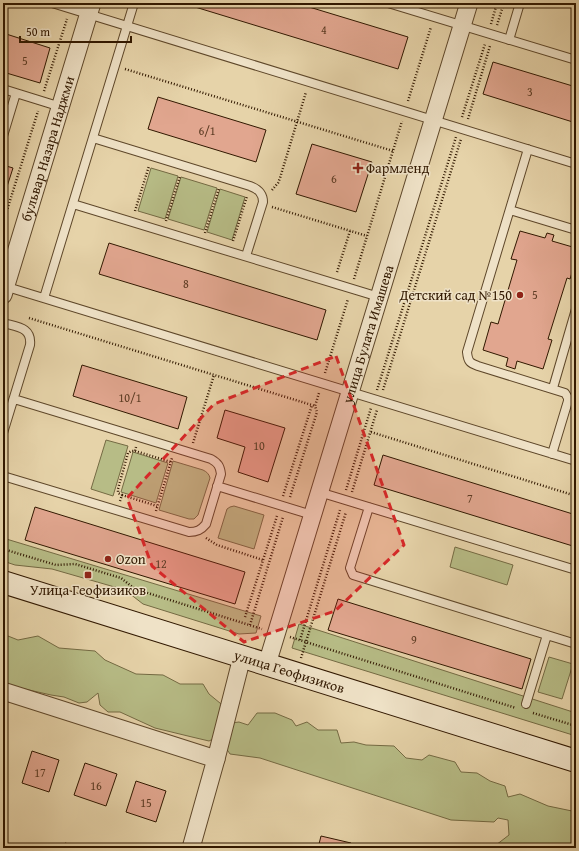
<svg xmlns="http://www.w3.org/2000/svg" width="579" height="851" font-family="'Gentium Book Plus',serif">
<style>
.green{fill:#b7bc86;stroke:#746a43}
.building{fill:#e1a68f;stroke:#311800}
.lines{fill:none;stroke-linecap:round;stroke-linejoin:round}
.lane-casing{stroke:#5e472a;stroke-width:10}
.street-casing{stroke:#5e472a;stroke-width:19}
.secondary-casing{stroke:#311800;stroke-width:24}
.path{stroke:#311800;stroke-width:2.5;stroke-dasharray:1 2;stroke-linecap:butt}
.lane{stroke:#efe2c7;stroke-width:8}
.street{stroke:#efe2c7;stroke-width:17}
.secondary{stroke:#efe2c7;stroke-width:22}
.marked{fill:#d62828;fill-opacity:0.2;stroke:#d62828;stroke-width:3;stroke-dasharray:8 5;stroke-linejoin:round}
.poi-dot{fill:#8f2418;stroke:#efe2c7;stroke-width:1.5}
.labels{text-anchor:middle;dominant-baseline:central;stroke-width:3;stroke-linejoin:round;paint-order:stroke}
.number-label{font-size:12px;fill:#5d3c24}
.street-label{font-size:14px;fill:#311800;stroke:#efe2c7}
.poi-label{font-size:14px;fill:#311800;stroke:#efe2c7;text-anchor:start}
</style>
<rect width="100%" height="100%" fill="#e6d3a9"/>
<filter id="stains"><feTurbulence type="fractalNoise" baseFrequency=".005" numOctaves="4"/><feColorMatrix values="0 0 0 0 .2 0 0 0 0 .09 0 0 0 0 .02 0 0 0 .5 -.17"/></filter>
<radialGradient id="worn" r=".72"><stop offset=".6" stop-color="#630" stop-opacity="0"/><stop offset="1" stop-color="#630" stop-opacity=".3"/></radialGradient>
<path class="green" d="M151,168l27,8 -13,43 -27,-8z
M181,177l36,11 -13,42 -36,-11z
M220,189l25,8 -13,43 -25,-8z
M106,440l22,6 -15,50 -22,-7z
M133,452l35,11 -12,40 -35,-11z
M173,461l30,9c4,2 6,4 7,8l-12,37 -4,4h-5l-30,-9z
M234,506l30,9 -10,34 -36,-11 9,-29 3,-2z
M3,538l258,78 -5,17 -17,1 -96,-30 -18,-14 -73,-21 -37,-4 -12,-4z
M455,547l58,18 -6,20 -57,-18z
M299,624l277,89v23l-284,-88z
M3,634l15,6 20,-4 21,12 36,3 10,9 31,14 27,1 17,9h23l6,10 17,14 -5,27 -12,6 -17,-4 -37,-9 -35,-16h-12l-8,-7 -2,-12 -11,9 -8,1 -15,-6 -13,-2 -48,-11z
M549,657l24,7 -11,35 -24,-7z
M257,713h18l17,7 4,6 11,-4 11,8h19l4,13 13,-1 12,3 28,1 12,12 16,2 7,-5 26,7 6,10 16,1 13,8 15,5 3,11 12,-3 28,12 24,5h4v37h-68l-12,-3 13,-10 -1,-15 -10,-2 -4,4 -43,-2 -191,-62 -30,-4 -4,-6 5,-25 8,-1 9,3z"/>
<path class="building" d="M182,3h114l112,34 -10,32z
M3,33l47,15 -10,35 -37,-11z
M493,62l83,25v36l-93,-29z
M158,97l108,33 -10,32 -108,-33z
M312,144l60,18 -16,50 -60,-18z
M3,165l10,3 -10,31z
M520,231l25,7 2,-5 7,2 -2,6 24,7v12l-6,19 -3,-1 -19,61 4,1 -9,29 -26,-8 -2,8 -9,-3 2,-8 -25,-8 8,-28 7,2 19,-64 -6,-1z
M109,243l217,67 -9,30 -218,-66z
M82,365l105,32 -9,32 -105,-33z
M225,410l60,18 -17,54 -30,-10 7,-25 -28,-9z
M383,455l193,60v32l-202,-62z
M35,507l210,65 -10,32 -210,-64z
M338,599l193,60 -9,30 -194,-59z
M32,751l27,9 -10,32 -27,-9z
M85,763l32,11 -11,32 -32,-11z
M136,781l30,10 -10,31 -30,-10z
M321,836l30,7 -1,5h-32z
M65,843l18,5h-19z"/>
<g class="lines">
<defs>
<path id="lane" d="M52,3l524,161
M388,3l188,57
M509,40l11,-37
M3,89l58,18
M3,136l13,-43
M93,138l157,48c8,3 13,7 13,16l-17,54
M528,149l-61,203c1,10 3,11 11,14l87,27 3,5v3l-16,53
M73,204l306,93
M510,210l66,20
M4,286l572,175
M44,298l90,-295
M3,323c14,4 29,4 27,22l-27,88
M553,388l23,-79
M3,476l186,56c8,0 12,-2 17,-8l15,-50c-1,-8 -3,-11 -10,-15l-197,-60
M217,486l95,29
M319,492l257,78
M369,507l-19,61 3,7 223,69
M526,704l21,-69"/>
<g id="street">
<path id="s1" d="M3,295l89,-292"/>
<path id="s2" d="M267,664l202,-661"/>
<path d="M3,691l213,68"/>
<path d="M191,848l25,-89 26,-102"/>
</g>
<g id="secondary">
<path id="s3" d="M3,582l573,179"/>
</g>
</defs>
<use href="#lane" class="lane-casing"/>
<use href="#street" class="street-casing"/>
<use href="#secondary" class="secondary-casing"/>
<path class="path" d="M491,24l6,-21
M497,25l7,-22
M125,69l268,82
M44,91l23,-72
M408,101l23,-74
M462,117l23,-73
M468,119l22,-73
M272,190l6,-7 2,-5 26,-86
M272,207l95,29
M135,211l14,-45
M166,221l14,-45
M3,223l35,-112
M205,233l14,-45
M233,241l14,-45
M337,272l13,-41
M354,279l48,-158
M29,318l286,88
M325,373l23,-74
M377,390l79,-253
M383,390l78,-251
M371,432l205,64
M193,443l21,-68
M135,451l36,11
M346,490l25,-82
M352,492l25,-82
M122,495l35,11
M283,496l29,-91
M290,497l27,-85 -2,-6 4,-13
M120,501l2,-6 -4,-2v-4l10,-36 3,-2h4l1,-4
M156,511l16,-53
M206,538l11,7 46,15
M3,549l53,16 19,-1 46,14 14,11 127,40
M245,617l32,-101
M250,625l33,-108
M290,637l226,71
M300,640l40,-130
M301,658l45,-146
M533,713l43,13"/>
<use href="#lane" class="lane"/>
<use href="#street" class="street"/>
<use href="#secondary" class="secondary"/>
</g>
<path class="marked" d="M336,356l68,189 -69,66 -91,31 -92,-76 -25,-68 87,-94z"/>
<g class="poi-dot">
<path d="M356 162h4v4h4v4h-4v4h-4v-4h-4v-4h4z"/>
<circle cx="520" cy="295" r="4"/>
<circle cx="108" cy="559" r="4"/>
<rect x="84" y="571" width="8" height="8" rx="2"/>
</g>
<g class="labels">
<g class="number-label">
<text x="324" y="29">4</text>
<text x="25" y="60">5</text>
<text x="530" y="91">3</text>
<text x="207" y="130">6/1</text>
<text x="334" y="178">6</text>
<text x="186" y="283">8</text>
<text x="535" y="294">5</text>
<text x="130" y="397">10/1</text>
<text x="259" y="445">10</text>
<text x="470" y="498">7</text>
<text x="161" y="563">12</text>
<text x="414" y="639">9</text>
<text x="40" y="772">17</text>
<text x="96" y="785">16</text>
<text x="146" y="802">15</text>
</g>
<g class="street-label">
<text stroke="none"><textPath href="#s1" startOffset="153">бульвар Назара Наджми</textPath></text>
<text stroke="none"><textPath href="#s2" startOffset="345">улица Булата Имашева</textPath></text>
<text stroke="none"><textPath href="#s3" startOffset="300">улица Геофизиков</textPath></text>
</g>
<g class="poi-label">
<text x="366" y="168">Фармленд</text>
<text x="512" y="295" text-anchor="end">Детский сад №150</text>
<text x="116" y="559">Ozon</text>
<text x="88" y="590" text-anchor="middle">Улица Геофизиков</text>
</g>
</g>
<rect width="579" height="851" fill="none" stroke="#e6d3a9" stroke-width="16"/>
<rect x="4" y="4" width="571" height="843" fill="none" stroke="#311800" stroke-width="2"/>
<rect x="8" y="8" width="563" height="835" fill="none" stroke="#311800"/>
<path d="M20 36v6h111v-6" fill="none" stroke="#311800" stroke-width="2"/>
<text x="26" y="36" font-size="12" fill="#311800" stroke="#efe2c7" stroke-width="3" paint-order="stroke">50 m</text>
<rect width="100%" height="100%" filter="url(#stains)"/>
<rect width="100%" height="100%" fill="url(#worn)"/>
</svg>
